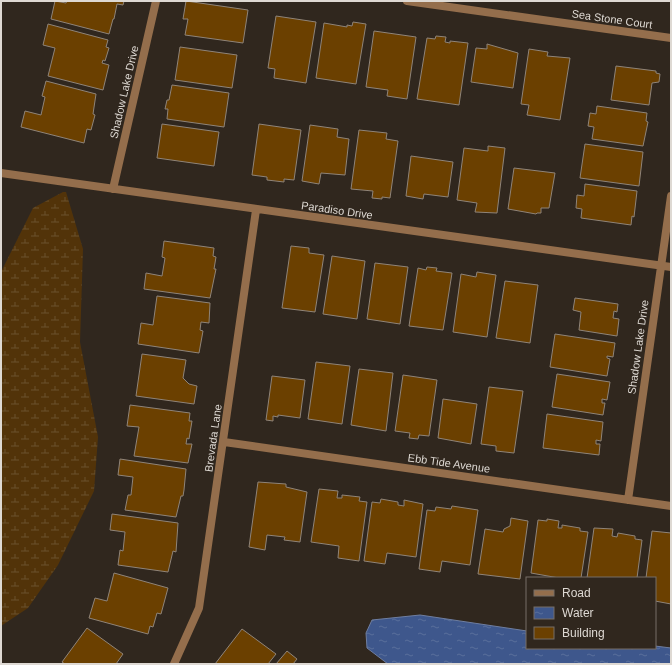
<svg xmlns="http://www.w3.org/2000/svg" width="672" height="665" font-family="Helvetica,sans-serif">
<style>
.wetland{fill:url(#wetland-marsh)}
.water{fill:url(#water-ripples);stroke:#6e7ea1}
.building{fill:#6b4000;stroke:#8f8479}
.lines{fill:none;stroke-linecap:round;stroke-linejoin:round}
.street{stroke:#946e4c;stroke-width:8}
.labels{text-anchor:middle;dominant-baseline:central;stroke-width:3;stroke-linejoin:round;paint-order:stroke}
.street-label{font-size:11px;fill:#ded9d3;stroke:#30271e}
</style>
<defs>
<pattern id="wetland-marsh" width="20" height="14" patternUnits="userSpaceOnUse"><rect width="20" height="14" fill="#523309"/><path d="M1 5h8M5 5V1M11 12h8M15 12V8" fill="none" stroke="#6a502c"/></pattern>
<pattern id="water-ripples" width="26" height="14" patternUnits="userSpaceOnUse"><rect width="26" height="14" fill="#3e578c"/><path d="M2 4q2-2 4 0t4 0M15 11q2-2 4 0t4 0" fill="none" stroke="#596f9b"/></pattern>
</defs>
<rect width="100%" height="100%" fill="#30271e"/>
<path class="wetland" d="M63,192h3l17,57 -3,93 18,95 -4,54 -36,74 -30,43 -27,18v-354l32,-64z"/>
<path class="water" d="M420,615l107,16v17h128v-2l16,2v16h-283l-21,-16 -1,-15 6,-13z"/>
<path class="building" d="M55,1l11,2 1,-2h57l-1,4 -6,-1 -3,15h-1l-4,15 -58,-15z
M186,1l62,9 -5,33 -58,-8 3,-16h-5z
M276,16l40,6 -10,61 -32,-5 1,-9 -7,-1z
M353,22l13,2 -10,60 -40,-6 8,-55 23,4v-2l5,1z
M48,24l60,16 -2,7 3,1 -4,13 -2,-1 -1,3 7,2 -6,25 -55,-14 7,-28 -12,-3z
M374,31l42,6 -9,62 -20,-3 1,-6 -22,-3z
M436,36l10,1 -1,5 5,1v-2l18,2 -9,62 -42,-6 10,-61 8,1z
M487,44l31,9 -5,35 -42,-6 5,-34 11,1z
M180,47l57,8 -5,33 -57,-8z
M529,49l19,3 -1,4 23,2 -10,62 -33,-5 2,-10 -8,-1z
M616,66l40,5v2l4,1 -1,8 -7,1 -3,22 -38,-5z
M46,81l50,13 -3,20 2,1 -4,15 -4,-1 -3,14 -63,-16 4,-16 16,4 4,-18 -3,-1z
M172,85l57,8 -5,34 -57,-8 1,-10h-3l2,-9h2z
M597,106l50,7 -1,8 2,1 -5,24 -51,-7 2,-12 -6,-1 2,-13 6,1z
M162,124l57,8 -5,34 -57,-8z
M259,124l42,6 -7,50 -10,-1v3l-17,-2v-3l-15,-2z
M310,125l28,4 -1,8 12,2 -4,36 -24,-2 -2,11 -17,-3z
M359,130l28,3 -1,6 12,2 -8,57 -8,-1v2l-10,-1 1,-7 -22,-2z
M585,144l58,8 -4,34 -59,-8z
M488,146l17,2 -8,65 -22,-1 2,-9 -20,-3 7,-52 24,3z
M411,156l42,6 -5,35 -24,-3 -1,5 -17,-3z
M514,168l41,5 -6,35h-8v5h-4l-1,1 -28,-5z
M585,184l52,7 -3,26 -2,-1 -1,9 -50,-7 1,-9 -6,-1 1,-13 7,1z
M164,241l50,7 -1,8 3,1 -2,12h2l-6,29 -66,-9 2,-16 16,3 3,-18 -3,-1z
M291,246l18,2v5l15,2 -9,57 -33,-4z
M332,256l33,5 -8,58 -34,-5z
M375,263l33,4 -8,57 -33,-5z
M427,267l10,1 -1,3 16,2 -9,57 -34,-4 9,-58 8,2z
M477,272l19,3 -9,62 -34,-5 8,-58 15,3z
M505,281l33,4 -8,58 -34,-5z
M157,296l53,7 -1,20 -8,-1 -1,8 3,1 -4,22 -61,-9 3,-21 12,2z
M575,298l43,6 -1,8 -3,-1 -1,7 6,1 -2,17 -38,-6 2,-18 -8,-2z
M555,334l60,9 -2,14 -6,-1v2l3,1 -3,17 -57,-9z
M142,354l44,6 -3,18 6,6 8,2 -3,18 -58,-8z
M316,362l34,4 -8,58 -34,-5z
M359,369l34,4 -7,58 -35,-6z
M557,374l53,8 -3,18 -5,-1v4h3l-2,12 -51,-8z
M403,375l34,5 -8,56 -10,-1 -1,4 -9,-1 1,-5 -15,-2z
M272,376l33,4 -5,38 -22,-3v2l-5,-1v5l-7,-1z
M489,387l34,4 -9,62 -18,-2v-5l-15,-2z
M443,399l34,5 -6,40 -33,-6z
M130,405l60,8 -1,8h3l-3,18 -2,-1 -1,6h6l-4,19 -54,-7 5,-29 -12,-1z
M547,414l56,8 -2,19 -5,-1v4h4l-1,11 -56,-7z
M120,459l66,10 -2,21 -1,6h-2l-5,21 -51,-7 3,-15h3l2,-18 -15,-2z
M258,482l28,2v3l21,5 -7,50 -16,-2 1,-3 -18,-2 -2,15 -16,-3z
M319,489l19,2 -1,7h5v-3l18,2 -1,4 8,1 -8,59 -21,-3 1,-12 -28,-4z
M381,499l17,3v3l6,1v-6l19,4 -7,53 -29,-4 -2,11 -21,-3 8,-59 8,1z
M452,506l26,4 -8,55 -28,-4 -2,11 -21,-3 8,-59 8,1 1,-4 15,2z
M112,514l66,9 -2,29 -3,-1 -5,21 -50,-7 2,-15 3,1 2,-19 -15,-2z
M511,518l17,3 -8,58 -42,-5 7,-45 18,3 1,-3 6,-3z
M547,519l12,2 -1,7h4v-3l18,3v3l8,1 -7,46h-22l-28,-5 7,-53 9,1z
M594,528l19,1 -1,7 5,1 1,-4 17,3v3l7,1 -5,38h-50z
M652,531l19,2v71l-16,-3v-23h-9z
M114,573l54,15 -7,26 -4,-1 -4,14 -3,-1 -2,8 -59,-16 6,-20 12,3z
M87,628l36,26 -7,10h-51l-3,-2z
M242,629l34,25 -8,10h-53z
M287,651l10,8 -4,5h-17z"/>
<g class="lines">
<path class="street" d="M407,1l264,37
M1,173l670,94
M113,189l43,-188
M224,442l447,64
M628,500l43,-304
M174,664l25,-56 57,-398"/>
</g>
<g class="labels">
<g class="street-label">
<text transform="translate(612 19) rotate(8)">Sea Stone Court</text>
<text transform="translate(124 92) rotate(-77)">Shadow Lake Drive</text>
<text transform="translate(337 210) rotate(8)">Paradiso Drive</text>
<text transform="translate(638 347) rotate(-82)">Shadow Lake Drive</text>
<text transform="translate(213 438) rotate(-82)">Brevada Lane</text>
<text transform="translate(449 463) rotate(8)">Ebb Tide Avenue</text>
</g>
</g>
<rect width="672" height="665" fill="none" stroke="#ded9d3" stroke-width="4"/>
<rect x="526" y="577" width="130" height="72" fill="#30271e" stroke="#766e66"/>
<rect x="534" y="590" width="20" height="6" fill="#946e4c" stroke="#766e66"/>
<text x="562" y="597" font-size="12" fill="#ded9d3">Road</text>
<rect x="534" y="607" width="20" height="12" fill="url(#water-ripples)" stroke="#766e66"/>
<text x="562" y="617" font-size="12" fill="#ded9d3">Water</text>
<rect x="534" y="627" width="20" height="12" fill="#6b4000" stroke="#766e66"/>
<text x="562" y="637" font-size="12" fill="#ded9d3">Building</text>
</svg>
